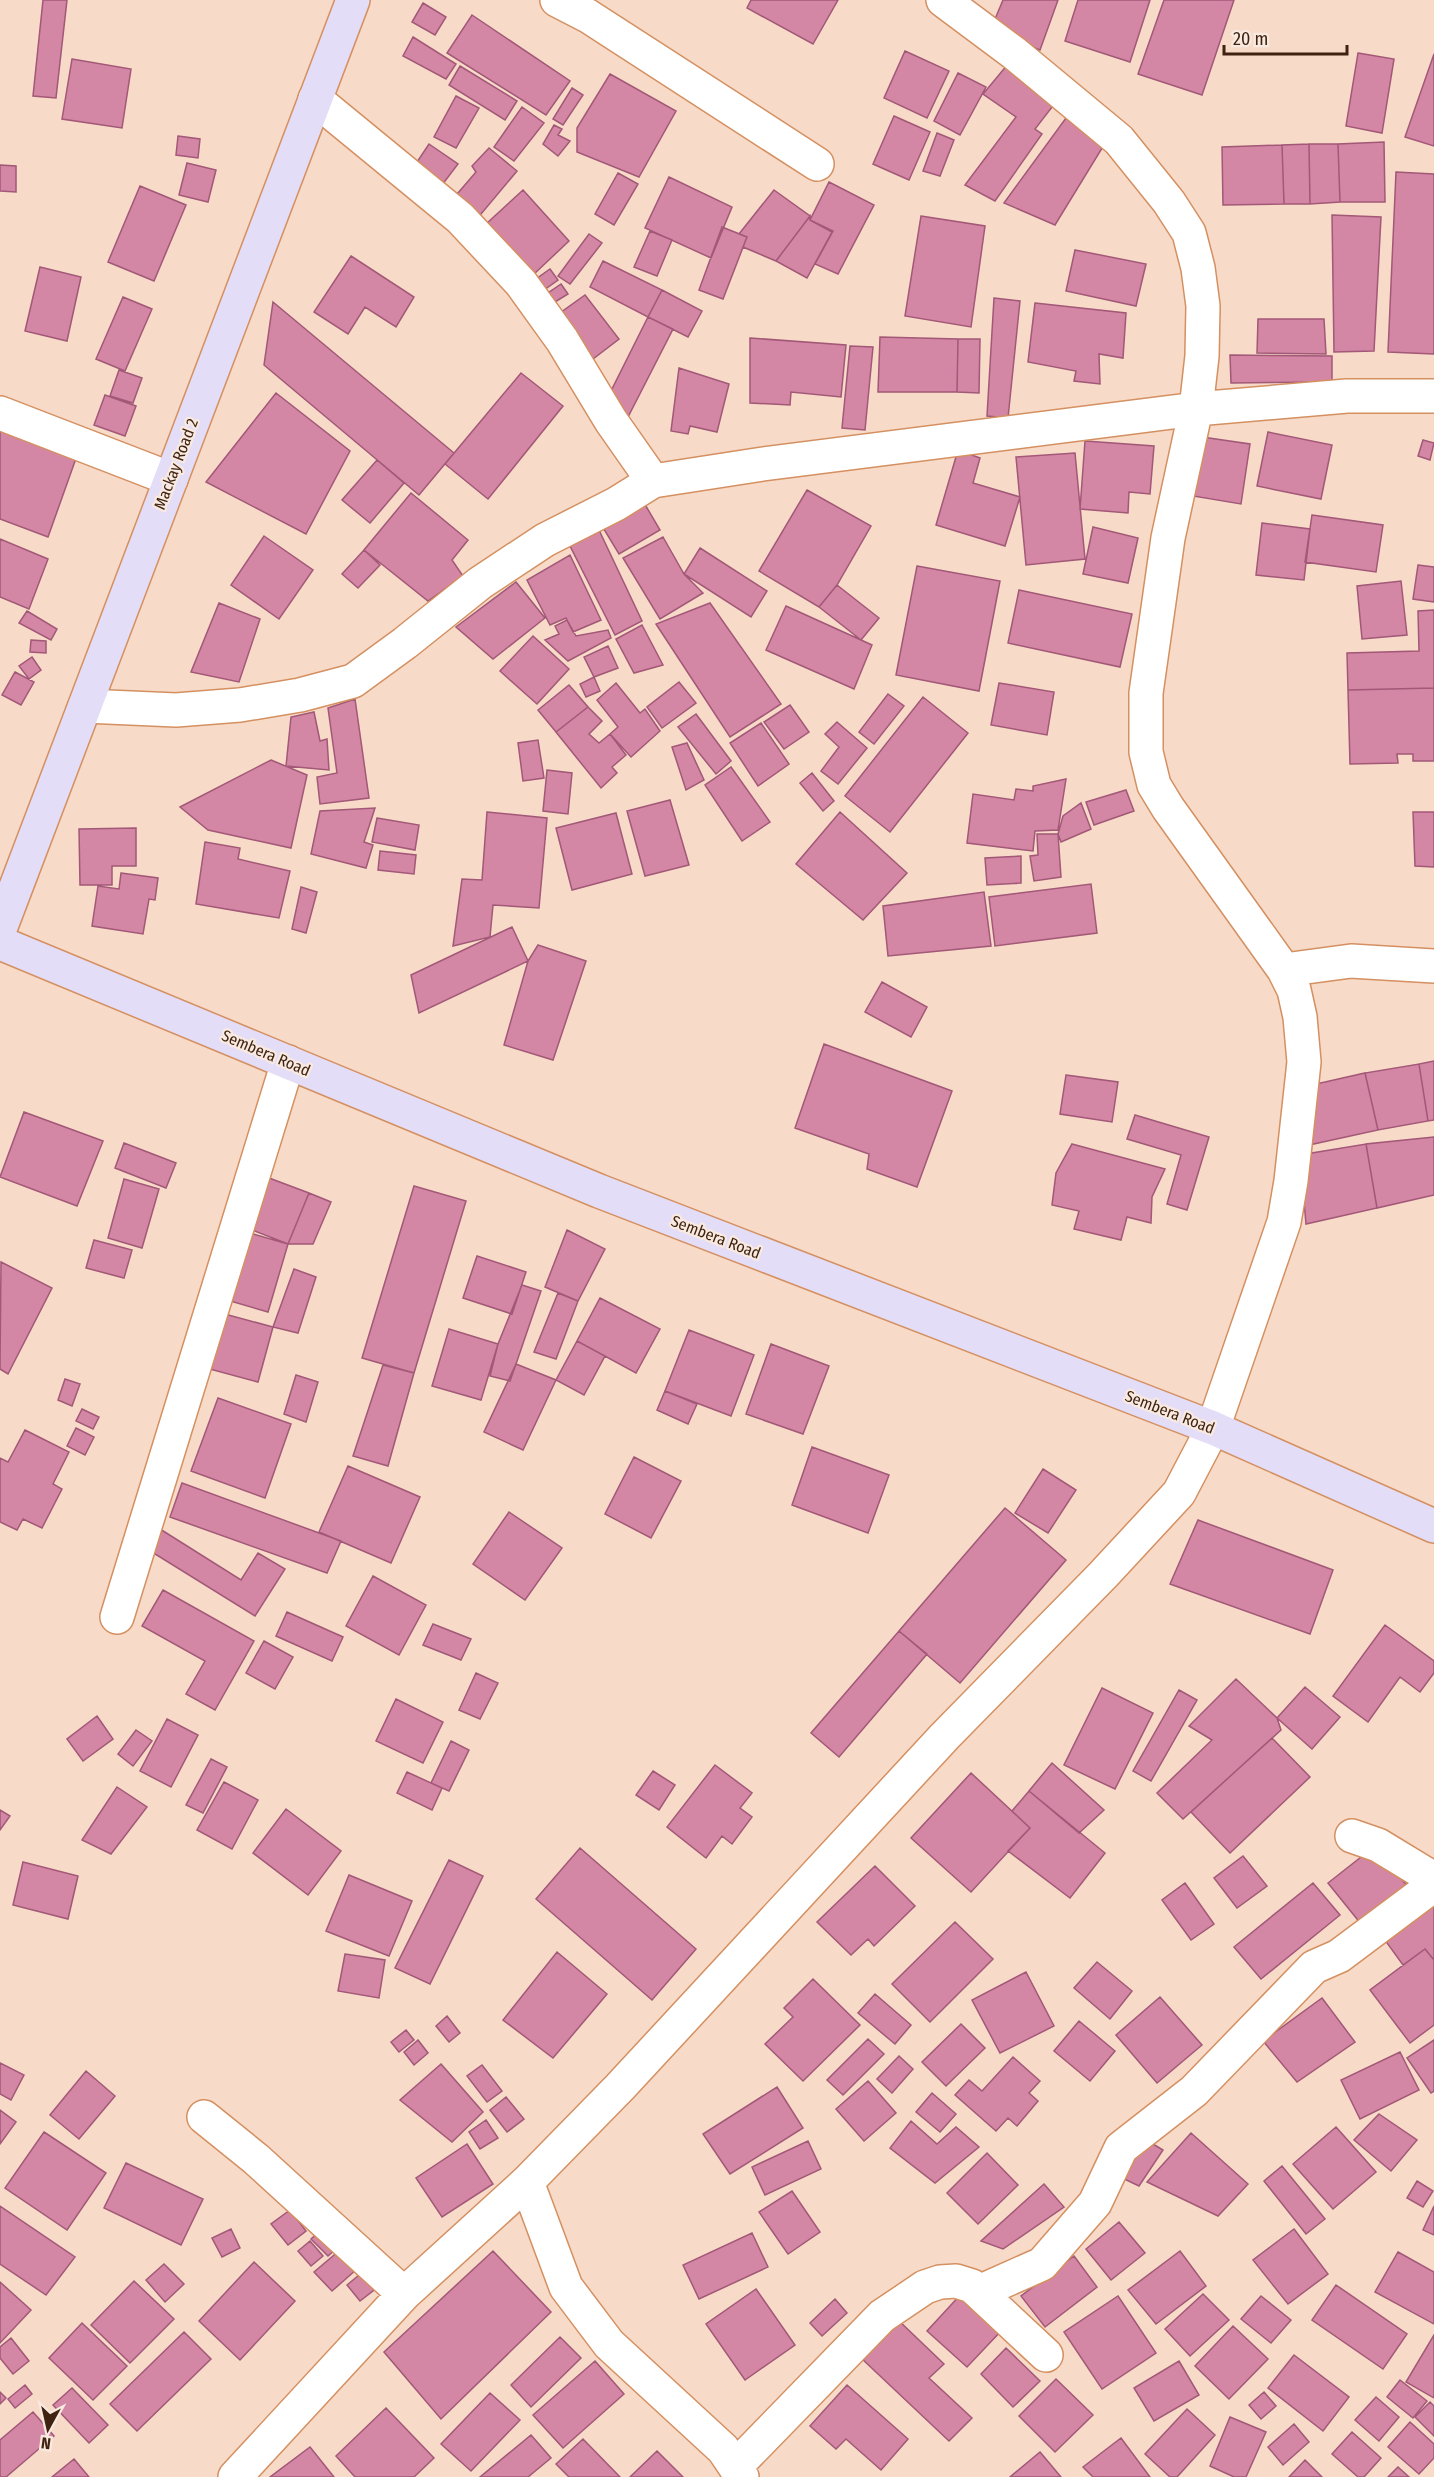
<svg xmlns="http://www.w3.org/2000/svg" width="1434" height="2477" font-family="'Fira Sans Condensed',sans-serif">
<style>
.building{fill:#d486a5;stroke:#a25877;stroke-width:1.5}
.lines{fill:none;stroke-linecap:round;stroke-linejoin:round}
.street-casing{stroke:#d49061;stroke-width:36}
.secondary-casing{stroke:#d49061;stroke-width:36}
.street{stroke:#fff;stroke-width:33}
.secondary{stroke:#e4ddf7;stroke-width:33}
.labels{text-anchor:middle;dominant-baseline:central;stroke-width:4.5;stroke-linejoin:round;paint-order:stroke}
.street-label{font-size:16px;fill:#3f2310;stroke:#f9eae1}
</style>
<rect width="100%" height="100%" fill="#f7dac7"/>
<path class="building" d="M43,0h24l-11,98 -23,-2z
M751,0h87l-25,44 -66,-36z
M1003,0h55l-18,50 -50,-19z
M1078,0h72l-20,62 -65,-21z
M1164,0h70l-32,95 -64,-21z
M423,3l23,14 -11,18 -23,-13z
M472,15l98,66 -24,34 -99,-62z
M413,37l43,27 -10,15 -43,-23z
M905,51l44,20 -22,47 -43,-20z
M1358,53l36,6 -12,74 -36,-7z
M1434,54v92l-29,-9z
M72,59l59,10 -9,59 -60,-9z
M1008,64l48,38 -21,27 7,5 -47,67 -30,-16 51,-68 -33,-23z
M460,66l57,35 -12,19 -56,-35z
M958,73l28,14 -26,48 -26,-14z
M610,74l66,37 -37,66 -62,-25v-24z
M572,88l11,7 -20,30 -10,-6z
M456,96l23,12 -23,40 -22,-11z
M522,107l22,16 -30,38 -20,-14z
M894,116l36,16 -21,48 -36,-16z
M1066,118l38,27 -49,80 -51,-22z
M554,125l8,4 -4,6 12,6 -12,15 -15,-12z
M937,133l17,7 -14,36 -17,-5z
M178,136l22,3 -2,19 -22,-3z
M1384,142l1,60h-45l-2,-58z
M429,144l29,20 -19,25 -28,-18z
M1309,144h29l2,58 -30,2z
M1309,144l1,60h-26l-2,-59z
M1282,145l2,59 -61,1 -1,-58z
M489,148l28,23 -41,49 -24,-20 24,-28 -4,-6z
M187,163l29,7 -8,32 -29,-7z
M0,165l16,1v26l-16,-1z
M1396,172l38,2v180l-46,-2z
M618,173l20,11 -24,41 -19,-11z
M669,177l63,30 -21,51 -66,-30z
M829,182l45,23 -36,69 -23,-10 18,-33 -23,-11z
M140,186l46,19 -32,76 -46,-19z
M523,190l46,51 -36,34 -47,-51z
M774,190l36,26 -34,45 -33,-14 4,-10 -8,-3z
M1332,215l49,2 -7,134 -40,1z
M810,216v4l22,12 -25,46 -31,-17z
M921,216l64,10 -14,101 -66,-11z
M722,227l25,10 -24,62 -24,-9z
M650,231l22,9 -15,36 -23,-9z
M589,234l13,9 -32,41 -12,-8z
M1075,250l71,14 -10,42 -70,-15z
M351,256l63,41 -18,30 -31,-20 -17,27 -34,-22z
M603,261l59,29 -14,27 -58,-30z
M40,267l41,10 -14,64 -42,-10z
M550,269l8,11 -14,10 -8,-11z
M561,284l7,10 -13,8 -7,-9z
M662,290l40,21 -14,26 -40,-20z
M585,295l34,44 -26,20 -33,-46z
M123,297l29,12 -27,62 -29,-12z
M994,298l26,3 -12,117 -21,-2z
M273,302l181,151 -35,42 -155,-130z
M1035,303l91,10 -3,45 -24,-4 1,30 -26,-3 2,-10 -48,-9z
M648,317l25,12 -45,88 -24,-12z
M1258,319h66l2,35 -69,-1z
M880,337l78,2 -1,53h-79z
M750,338l96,7 -5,52 -50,-5 -1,13 -40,-2z
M958,339h22l-1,54 -22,-1z
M850,346l23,1 -8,83 -23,-2z
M1230,355l102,1v26l-101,1z
M679,368l50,16 -12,48 -27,-6 -2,8 -17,-3z
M119,370l23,8 -9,25 -23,-7z
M521,373l42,33 -75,93 -43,-35z
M276,393l74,58 -44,83 -100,-52z
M105,395l31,11 -11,30 -31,-11z
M0,422l79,28 -31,87 -48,-18z
M1268,432l64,13 -11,54 -64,-13z
M1202,437l48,7 -9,60 -48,-8z
M1423,440l11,3 -4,17 -12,-4z
M1085,441l69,5 -4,48 -21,-2 -1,21 -48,-4z
M958,450l22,8 -7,25 47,14 -15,49 -69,-21z
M1075,453l10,106 -59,6 -10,-108z
M377,460l27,23 -34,40 -28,-23z
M807,490l64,36 -34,59 -18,22 -60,-36z
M411,493l57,47 -16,20 11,16 -35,25 -64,-51z
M640,496l20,34 -41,24 -20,-33z
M1312,515l71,10 -7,47 -71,-10z
M1262,523l48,6 -6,51 -48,-5z
M1093,527l45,11 -10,45 -45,-9z
M599,530l43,91 -27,14 -46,-91z
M264,536l49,34 -34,49 -48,-34z
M663,537l21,37 19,19 -43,26 -37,-61z
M0,539l48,20 -19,50 -29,-12z
M700,548l67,43 -16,26 -67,-43z
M364,550l16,15 -22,23 -16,-14z
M570,555l31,65 -28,12 -7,-14 -16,7 -23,-45z
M1418,565l16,2v35l-21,-3z
M917,566l83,15 -21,110 -83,-16z
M1401,581l6,54 -45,4 -5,-53z
M516,582l29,36 -52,41 -37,-32z
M837,585l42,33 -18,22 -42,-33z
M1019,590l113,24 -12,53 -112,-24z
M219,603l41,16 -21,63 -48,-10z
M710,603l71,101 -51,33 -74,-113z
M786,606l86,39 -18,44 -88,-39z
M1434,610v78l-86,2 -1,-37 72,-2 -1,-40z
M27,611l30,18 -6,11 -32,-17z
M567,620l9,16 32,-6 3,8 -43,23 -23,-21 14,-6 -4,-8z
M642,625l21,40 -29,8 -18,-34z
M533,636l36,33 -32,35 -37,-33z
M31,640l15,1v12l-16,-1z
M608,646l10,22 -24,9 -10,-20z
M32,657l9,13 -12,9 -10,-13z
M15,672l19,10 -13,23 -19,-10z
M594,677l6,14 -14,6 -6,-13z
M679,682l17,21 -34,25 -15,-21z
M616,683l24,30 5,-4 15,22 -29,26 -21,-23 8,-7 -21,-27z
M999,683l55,9 -7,43 -56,-10z
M569,685l19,22 -32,25 -18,-22z
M1434,688v73h-21v-7h-16l1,9 -48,1 -2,-74z
M888,694l16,12 -30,38 -15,-12z
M923,697l45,36 -78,99 -45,-36z
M355,699l14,99 -49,6 -3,-27 20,-4 -9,-65z
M790,705l19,27 -25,17 -20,-27z
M588,707l14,14 -13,13 10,9 11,-9 16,21 -14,12 5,6 -16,15 -45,-56z
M314,712l6,29 7,-2 2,31 -43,-4 5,-49z
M696,714l35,47 -15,13 -38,-47z
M837,722l30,26 -29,36 -17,-13 18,-24 -14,-13z
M761,723l28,41 -31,22 -28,-43z
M538,740l6,38 -21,3 -5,-38z
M687,743l17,37 -18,10 -14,-43z
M271,760l36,15 -16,73 -83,-18 -28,-23z
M731,767l39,55 -28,19 -37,-56z
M547,770l25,3 -4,41 -25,-3z
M812,773l22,28 -11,10 -23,-28z
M1066,779l-8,51 -23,1 -2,20 -66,-8 6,-49 41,6 2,-11 17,2v-5z
M1126,790l8,21 -40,14 -8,-23z
M670,800l19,65 -44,11 -18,-65z
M1081,803l10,26 -30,13 -3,-8 5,-18z
M375,808l-11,34 9,3 -7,23 -55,-14 9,-43z
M487,812l60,6 -8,90 -46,-3 -3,32 -37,9 9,-67 20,1z
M840,812l67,61 -44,47 -67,-56z
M1413,812h21v55l-19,-1z
M616,813l16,61 -60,16 -16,-62z
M377,818l42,7 -4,25 -43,-8z
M136,828v38h-24v19h-32l-1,-56z
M1037,834h21l3,43 -27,4 -4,-25 8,-1z
M205,842l35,6 -2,11 52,12 -11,47 -83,-14z
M380,851l36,4 -2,19 -36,-4z
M1021,856v27l-34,2 -2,-27z
M121,873l37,5 -3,22 -6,-1 -6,35 -51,-8 6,-40 21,3z
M1091,884l6,49 -102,13 -6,-49z
M301,887l16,5 -11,41 -14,-4z
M984,892l7,54 -103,10 -5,-50z
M512,927l16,34 -109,52 -8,-38z
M538,945l48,16 -33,99 -49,-15 24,-84z
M882,982l45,25 -16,30 -46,-25z
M824,1044l128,47 -35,96 -50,-18 2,-15 -74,-26z
M1434,1061v59l-6,1 -9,-57z
M1419,1064l9,57 -50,9 -13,-57z
M1365,1073l13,57 -69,15 -2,-59z
M1066,1075l52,7 -6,40 -52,-8z
M24,1112l79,29 -26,65 -77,-29z
M1135,1115l74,22 -22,73 -20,-6 14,-49 -54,-16z
M1434,1137v58l-57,13 -11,-64z
M124,1143l52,20 -10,25 -51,-20z
M1072,1144l93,25 -13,28 -1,26 -24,-6 -6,23 -47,-11 5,-18 -27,-6 4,-32z
M1366,1144l11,64 -71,16 -6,-69z
M253,1172l56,21 -21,51 -54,-21z
M124,1179l35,10 -17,59 -34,-10z
M414,1186l52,15 -52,172 -52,-15z
M309,1193l22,9 -18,42h-25z
M222,1225l66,19 -20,68 -65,-19z
M567,1230l38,19 -27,52 -33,-14z
M94,1240l38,10 -8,28 -38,-10z
M477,1256l49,16 -14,42 -49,-16z
M1,1262l51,26 -44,86 -8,-5z
M294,1269l22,8 -18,56 -25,-6z
M522,1285l19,6 -25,73 -6,17 -20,-5 8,-32z
M558,1293l20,8 -22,58 -22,-7z
M600,1298l60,31 -24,44 -59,-32z
M221,1313l52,14 -15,55 -52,-14z
M449,1329l49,15 -17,56 -49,-14z
M689,1330l65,25 -23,61 -66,-25z
M577,1341l28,15 -21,39 -28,-15z
M771,1344l58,22 -26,68 -57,-20z
M516,1364l40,16 -33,70 -39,-18z
M383,1365l31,8 -26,93 -35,-10z
M296,1375l22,7 -12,40 -22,-8z
M65,1379l15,5 -8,22 -14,-6z
M665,1391l32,13 -9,20 -31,-14z
M218,1398l73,26 -26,74 -74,-27z
M82,1409l17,8 -6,12 -17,-8z
M76,1428l18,9 -9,18 -18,-9z
M25,1430l44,22 -16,32 9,5 -20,39 -19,-9 -6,11 -17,-8v-64l8,4z
M812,1447l77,28 -21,58 -76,-28z
M634,1457l47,24 -30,57 -46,-24z
M348,1466l72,31 -29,66 -72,-31z
M1043,1469l33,21 -28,43 -33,-20z
M182,1483l159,58 -14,32 -157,-56z
M1005,1508l61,52 -106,123 -61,-52z
M509,1512l53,36 -37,52 -52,-36z
M1198,1520l135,50 -23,64 -140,-50z
M160,1529l81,51 17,-27 27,16 -30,47 -108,-67z
M373,1576l53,29 -27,50 -53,-29z
M163,1590l91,51 -39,69 -29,-16 19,-33 -63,-35z
M287,1612l56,25 -11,24 -56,-25z
M433,1624l38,15 -10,21 -38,-15z
M1385,1625l49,36v12l-14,19 -20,-15 -32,45 -35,-26z
M899,1631l28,23 -88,103 -28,-24z
M264,1641l29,16 -18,32 -29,-16z
M476,1673l22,10 -18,36 -21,-9z
M1236,1679l41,39 4,12 -98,89 -26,-26 55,-53 -23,-14z
M1305,1687l35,30 -28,32 -35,-31z
M1102,1688l51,25 -38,76 -51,-24z
M1179,1690l18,10 -46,81 -18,-10z
M396,1699l47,23 -20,41 -47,-22z
M97,1716l16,23 -30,22 -16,-22z
M167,1719l31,16 -27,52 -31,-16z
M136,1730l16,11 -19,25 -15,-12z
M1272,1738l38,39 -80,76 -39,-41z
M451,1741l18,9 -20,41 -18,-8z
M211,1759l16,8 -24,46 -17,-8z
M1052,1763l52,47 -25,23 -50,-42z
M715,1765l37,28 -12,15 12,9 -20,27 -10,-8 -16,22 -39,-31z
M653,1771l22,14 -16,25 -23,-15z
M407,1772l35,16 -10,22 -35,-17z
M971,1773l59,55 -59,64 -60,-54z
M224,1782l34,18 -26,49 -35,-19z
M117,1787l30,20 -36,47 -29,-14z
M1029,1791l76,62 -35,45 -62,-47 22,-23 -18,-17z
M286,1809l55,42 -33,44 -55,-42z
M0,1810l10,6 -10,14z
M1375,1846l37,46 -47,37 -37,-46z
M580,1848l116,101 -44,51 -116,-101z
M1243,1856l24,30 -30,22 -23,-30z
M449,1860l34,16 -53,108 -35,-16z
M23,1862l55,14 -10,43 -55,-14z
M875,1866l40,40 -41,40 -6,-7 -17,16 -34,-33z
M349,1875l63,26 -23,55 -63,-25z
M1185,1883l29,41 -23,16 -29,-40z
M1313,1883l27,32 -79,64 -27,-32z
M1430,1902l4,6v52l-9,-11 -22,16 -21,-29z
M955,1922l38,37 -63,63 -38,-38z
M1425,1949l9,11v65l-24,18 -40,-53z
M557,1952l50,42 -54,64 -50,-38z
M345,1954l40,6 -6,38 -41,-7z
M1097,1962l35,29 -22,28 -36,-31z
M1026,1972l28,54 -54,27 -28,-53z
M813,1979l47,46 -57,56 -38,-37 28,-27 -9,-9z
M875,1994l36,31 -16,19 -37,-31z
M1160,1997l42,48 -45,38 -41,-48z
M1322,1998l33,44 -58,40 -34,-41z
M447,2016l13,17 -11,9 -13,-16z
M1079,2021l36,30 -25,30 -36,-30z
M961,2024l24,24 -39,38 -24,-24z
M406,2030l8,10 -15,12 -8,-10z
M868,2039l16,15 -41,41 -16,-15z
M418,2040l10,13 -14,12 -10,-13z
M1434,2040v51l-3,2 -24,-35z
M1400,2052l19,38 -59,29 -19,-39z
M899,2056l14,13 -21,24 -15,-14z
M1013,2057l27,24 -11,12 9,8 -21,25 -9,-8 -12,13 -41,-36 14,-15 13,11z
M0,2063l24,12 -13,25 -11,-6z
M441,2064l42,48 -31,30 -52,-42z
M482,2065l20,26 -15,11 -20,-26z
M86,2071l29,25 -36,43 -29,-24z
M868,2081l28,32 -32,28 -28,-32z
M777,2087l26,41 -73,46 -27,-40z
M932,2093l24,21 -16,18 -24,-20z
M506,2097l18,22 -17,13 -17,-22z
M0,2110l16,12 -16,22z
M1379,2114l38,26 -26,31 -37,-31z
M486,2120l12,18 -18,11 -11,-17z
M911,2121l26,23 19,-17 23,20 -44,36 -45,-35z
M1336,2127l40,45 -43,37 -40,-45z
M44,2132l62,41 -39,57 -62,-42z
M1191,2133l57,51 -30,32 -71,-34z
M808,2141l13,28 -56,26 -13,-28z
M1148,2141l15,9 -24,36 -21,-10z
M467,2144l26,40 -51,33 -26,-39z
M987,2153l31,32 -40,39 -31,-31z
M126,2163l77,36 -22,46 -77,-37z
M1282,2166l43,53 -19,15 -42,-53z
M1417,2181l16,10 -10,16 -16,-9z
M1044,2184l20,23 -61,42 -22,-8z
M792,2191l28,41 -32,22 -29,-42z
M0,2206l75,51 -29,38 -46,-31z
M1434,2206v29l-11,-5z
M290,2210l16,21 -18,14 -17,-21z
M1119,2222l26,31 -34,27 -25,-31z
M231,2229l9,19 -18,9 -10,-19z
M1294,2229l34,45 -40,30 -35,-44z
M321,2230l16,18 -9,8 -17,-17z
M752,2233l16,34 -69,32 -16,-34z
M310,2241l13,15 -12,10 -13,-15z
M340,2250l17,19 -25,22 -18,-19z
M493,2251l58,61 -110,107 -57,-67z
M1180,2251l26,35 -50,38 -28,-34z
M1398,2252l36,20v52l-59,-32z
M1074,2256l23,31 -52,40 -24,-31z
M254,2262l41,39 -55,59 -41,-39z
M164,2264l20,20 -19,18 -19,-22z
M365,2270l13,17 -18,14 -13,-16z
M134,2281l40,38 -44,44 -39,-38z
M0,2282l31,28 -31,33z
M1336,2285l71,49 -24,35 -71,-49z
M756,2289l39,56 -50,35 -39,-56z
M962,2293l40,37 -35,37 -40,-36z
M1203,2294l26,26 -39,36 -25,-27z
M1118,2296l38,57 -54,36 -38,-57z
M1261,2296l30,24 -20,23 -30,-24z
M835,2299l12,14 -25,23 -12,-13z
M896,2318l48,46 -15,14 43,40 -23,23 -89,-84z
M82,2323l45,43 -34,34 -44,-42z
M1233,2326l35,33 -39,40 -34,-33z
M184,2332l27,27 -74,72 -27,-27z
M1434,2335v63l-28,-16z
M560,2337l21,21 -50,49 -20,-22z
M11,2338l18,23 -16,13 -13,-16v-11z
M1006,2348l34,33 -27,26 -32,-33z
M1294,2355l55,42 -26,34 -55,-43z
M595,2361l29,33 -61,54 -30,-33z
M1179,2361l20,34 -45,26 -20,-33z
M1056,2379l37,36 -38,37 -36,-36z
M1400,2380l27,21 -14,17 -26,-21z
M25,2385l7,9 -17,14 -7,-9z
M847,2385l61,54 -27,31 -35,-31 -10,10 -26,-23z
M72,2388l36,37 -19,18 -36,-38z
M0,2392l6,6 -6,6z
M1264,2392l12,14 -15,13 -12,-14z
M490,2393l30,27 -49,51 -30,-27z
M1376,2397l23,20 -20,24 -24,-21z
M1430,2402l4,4v30l-19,-19z
M386,2408l48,50 -20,19h-59l-19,-21z
M1187,2409l28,26 -38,42h-7l-25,-23z
M33,2412l21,24 -48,41h-6v-37z
M1230,2417l36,15 -20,45h-12l-24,-11z
M1410,2422l24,22v14l-15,16 -31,-27z
M1294,2424l15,18 -26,23 -15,-18z
M1352,2432l29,26 -17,19h-6l-26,-23z
M531,2435l20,23 -23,19h-48z
M1121,2438l29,39h-57l-10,-10z
M583,2439l37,38h-51l-13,-13z
M310,2447l24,30h-64z
M657,2451l26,26h-53z
M1040,2452l21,25h-51z
M74,2459l15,18h-37z
M1305,2460l17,17h-33z
M1398,2467l11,10h-21z"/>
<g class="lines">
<defs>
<path id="street" d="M557,0l31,16 229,148
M315,99l145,119 61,65 41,57 49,81 42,60 110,-17 433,-55 151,-13h87
M0,413l171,66
M85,706l91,4 64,-5 60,-10 53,-14 52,-38 75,-60 65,-43 71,-36 37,-23
M1284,970l67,-9 83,5
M117,1617l171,-555
M1352,1836l26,9 56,34
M204,2117l52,42 148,135
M527,2182l39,105 43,57 114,105 19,28
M979,2292l63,-28 53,-61 26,-55 73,-57 120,-124 25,-11 95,-71
M735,2467l147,-151 43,-29 15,-5 16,-1 16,5 74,69
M235,2477l169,-183 123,-112 93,-95 325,-351 158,-161 76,-82 34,-65 71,-206 7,-41 13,-119 -4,-45 -6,-27 -10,-20 -116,-162 -14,-23 -8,-33v-59l22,-155 28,-129 6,-53 1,-50 -5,-38 -9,-35 -20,-31 -50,-62 -105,-87 -71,-53"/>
<path id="secondary" d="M0,929l353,-929
M0,943l599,248 614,237 221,98"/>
</defs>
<use href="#street" class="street-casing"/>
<use href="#secondary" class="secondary-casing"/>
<use href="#street" class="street"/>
<use href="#secondary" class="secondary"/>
</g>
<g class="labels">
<g class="street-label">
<text transform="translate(176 464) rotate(-69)">Mackay Road 2</text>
<text transform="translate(266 1053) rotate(23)">Sembera Road</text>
<text transform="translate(716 1237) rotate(21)">Sembera Road</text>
<text transform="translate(1170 1412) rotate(21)">Sembera Road</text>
</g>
</g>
<g transform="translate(48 2429) rotate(188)" stroke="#f9eae1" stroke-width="4.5" paint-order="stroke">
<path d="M0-4.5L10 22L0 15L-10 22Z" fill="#3f2310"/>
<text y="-9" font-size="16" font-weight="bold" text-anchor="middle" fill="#3f2310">N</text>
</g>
<path d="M1224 45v9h123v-9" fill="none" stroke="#3f2310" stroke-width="3"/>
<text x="1233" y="45" font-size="18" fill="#3f2310" stroke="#f9eae1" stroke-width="4.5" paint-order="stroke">20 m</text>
</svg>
